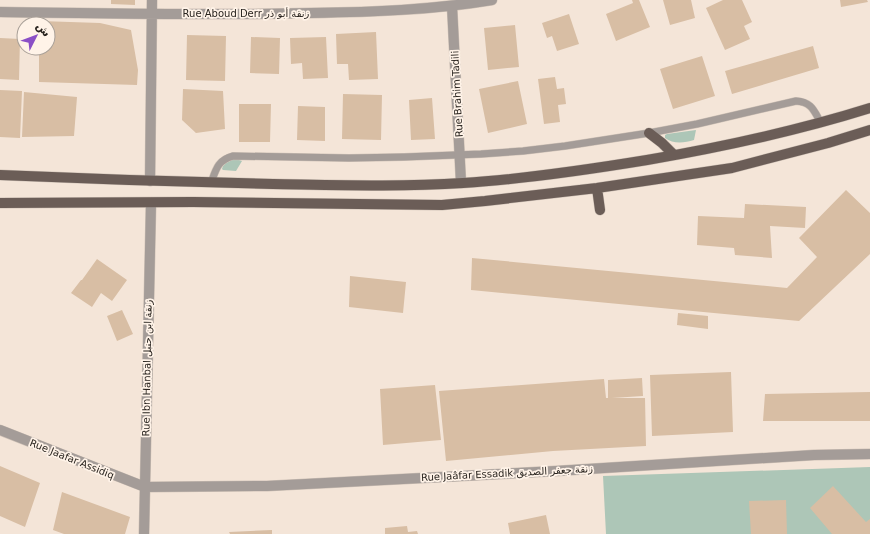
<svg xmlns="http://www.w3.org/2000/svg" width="870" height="534" font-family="'DejaVu Sans',Cairo,sans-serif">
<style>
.green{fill:#adc6b7}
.building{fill:#d8bea4}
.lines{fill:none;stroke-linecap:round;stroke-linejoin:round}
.lane-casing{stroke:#cfc2b7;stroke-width:8}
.street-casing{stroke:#cfc2b7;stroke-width:11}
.primary-casing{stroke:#cfc2b7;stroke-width:11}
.lane{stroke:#a49c98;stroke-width:7}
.street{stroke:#a49c98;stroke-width:10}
.primary{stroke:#6b5d57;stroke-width:10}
.labels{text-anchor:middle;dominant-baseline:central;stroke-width:3.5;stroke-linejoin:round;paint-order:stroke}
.street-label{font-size:10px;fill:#29241f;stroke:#fff3e8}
</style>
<rect width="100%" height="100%" fill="#f4e5d8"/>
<path class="green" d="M696,130l-2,10c-10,3 -21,4 -29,-2v-3l2,-1z
M232,160h7l3,1 -6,10 -13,-1 -1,-1 1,-3 3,-3z
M870,467v67h-264l-3,-58z"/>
<path class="building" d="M111,0h24v5l-24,-1z
M632,0h7l11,27 -34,14 -10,-27 27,-11z
M663,0h28l4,18 -25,7z
M723,0h19l10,22 -8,4 6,13 -25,11 -19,-42z
M840,0h27l1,2 -27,5z
M569,14l10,30 -22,7 -5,-15 -5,2 -5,-15z
M40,21l60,2 31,7 7,40 -1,15 -98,-3v-34h9v-24h-8z
M515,25l4,42 -31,3 -4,-42z
M376,32l2,47 -29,1 -1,-16h-11l-1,-30z
M187,35l39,1 -1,45 -39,-1z
M251,37l29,1 -1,36 -29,-1z
M326,37l2,41 -25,1 -1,-16 -11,1 -1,-26z
M0,38l20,1 -1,41 -19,-1z
M813,46l6,22 -87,26 -7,-23z
M702,56l13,40 -42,13 -13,-40z
M555,77l2,12 7,-1 2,16 -8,1 2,17 -16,2 -6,-45z
M518,81l9,43 -39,9 -9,-44z
M183,89l40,2 2,38 -29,4 -14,-13z
M0,90l22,1 -2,47 -20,-1z
M24,92l53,5 -3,39 -52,1z
M343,94l39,1 -1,45 -39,-1z
M432,98l3,41 -24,1 -2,-40z
M239,104h32l-1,38h-31z
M298,106l27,1v34l-28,-1z
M846,190l24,23v41l-71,67 -328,-31 1,-32 315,30 30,-31 -18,-19z
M745,204l61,3 -1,21 -35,-2 2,32 -37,-3 -1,-7 -37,-3 1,-29 46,2z
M97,259l30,21 -15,21 -11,-8 -9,14 -21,-14 10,-13h1z
M350,276l56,6 -3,31 -54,-6z
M122,310l11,24 -16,7 -10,-25z
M678,313l30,3v13l-31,-4z
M731,372l2,60 -81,4 -2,-61z
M642,378l1,18 -31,2h33l1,48 -93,5 -107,10 -7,-70 165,-12 2,19h2v-18z
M435,385l6,55 -58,5 -3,-56z
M870,392v29h-107l2,-27z
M0,466l40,17 -15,44 -25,-11z
M833,486l33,36 4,-3v15h-38l-22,-26z
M62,492l68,25 -5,17h-61l-11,-4z
M786,500l1,34h-36l-2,-33z
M546,515l4,19h-40l-2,-11z
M407,526l1,6 9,-1 1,3h-33v-6z
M272,530v4h-42l-1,-2z"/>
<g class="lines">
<defs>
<path id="lane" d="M211,183c5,-14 7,-23 22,-27l116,2 55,-1 77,-3 42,-3 42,-5 84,-13 48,-9 99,-23c16,1 18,10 25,22"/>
<path id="street" d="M452,6l9,177
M0,12c104,1 208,4 311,1 61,-1 121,-3 181,-13
M150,181l2,-181
M0,430l145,57 122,-1 289,-15 258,-16 56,-1
M144,534l7,-331"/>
<path id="primary" d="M649,133l13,10 12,12
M0,175c91,4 182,7 273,9 64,1 127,3 190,-1 62,-4 123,-13 184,-23 75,-13 150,-29 223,-52
M597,188l3,22
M0,203l193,-1 249,3 43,-4 112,-13 135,-20 96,-25 42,-13"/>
</defs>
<use href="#lane" class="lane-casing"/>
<use href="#street" class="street-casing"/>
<use href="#primary" class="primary-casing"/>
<use href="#lane" class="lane"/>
<use href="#street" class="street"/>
<use href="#primary" class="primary"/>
</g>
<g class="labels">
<g class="street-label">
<text x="246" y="13">Rue Aboud Derr زنقة أبو ذر</text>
<text transform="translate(457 94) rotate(-93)">Rue Brahim Tadili</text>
<text transform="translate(147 368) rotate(-89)">Rue Ibn Hanbal زنقة ابن حنبل</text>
<text transform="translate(72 459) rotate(22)">Rue Jaafar Assidiq</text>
<text transform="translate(507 473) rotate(-3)">Rue Jaâfar Essadik زنقة جعفر الصديق</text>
</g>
</g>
<g transform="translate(36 36) rotate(48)"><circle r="19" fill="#fff3e8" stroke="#a9a098"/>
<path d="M0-3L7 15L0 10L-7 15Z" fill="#8b4fc6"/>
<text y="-6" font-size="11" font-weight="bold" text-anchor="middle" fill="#29241f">ش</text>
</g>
</svg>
